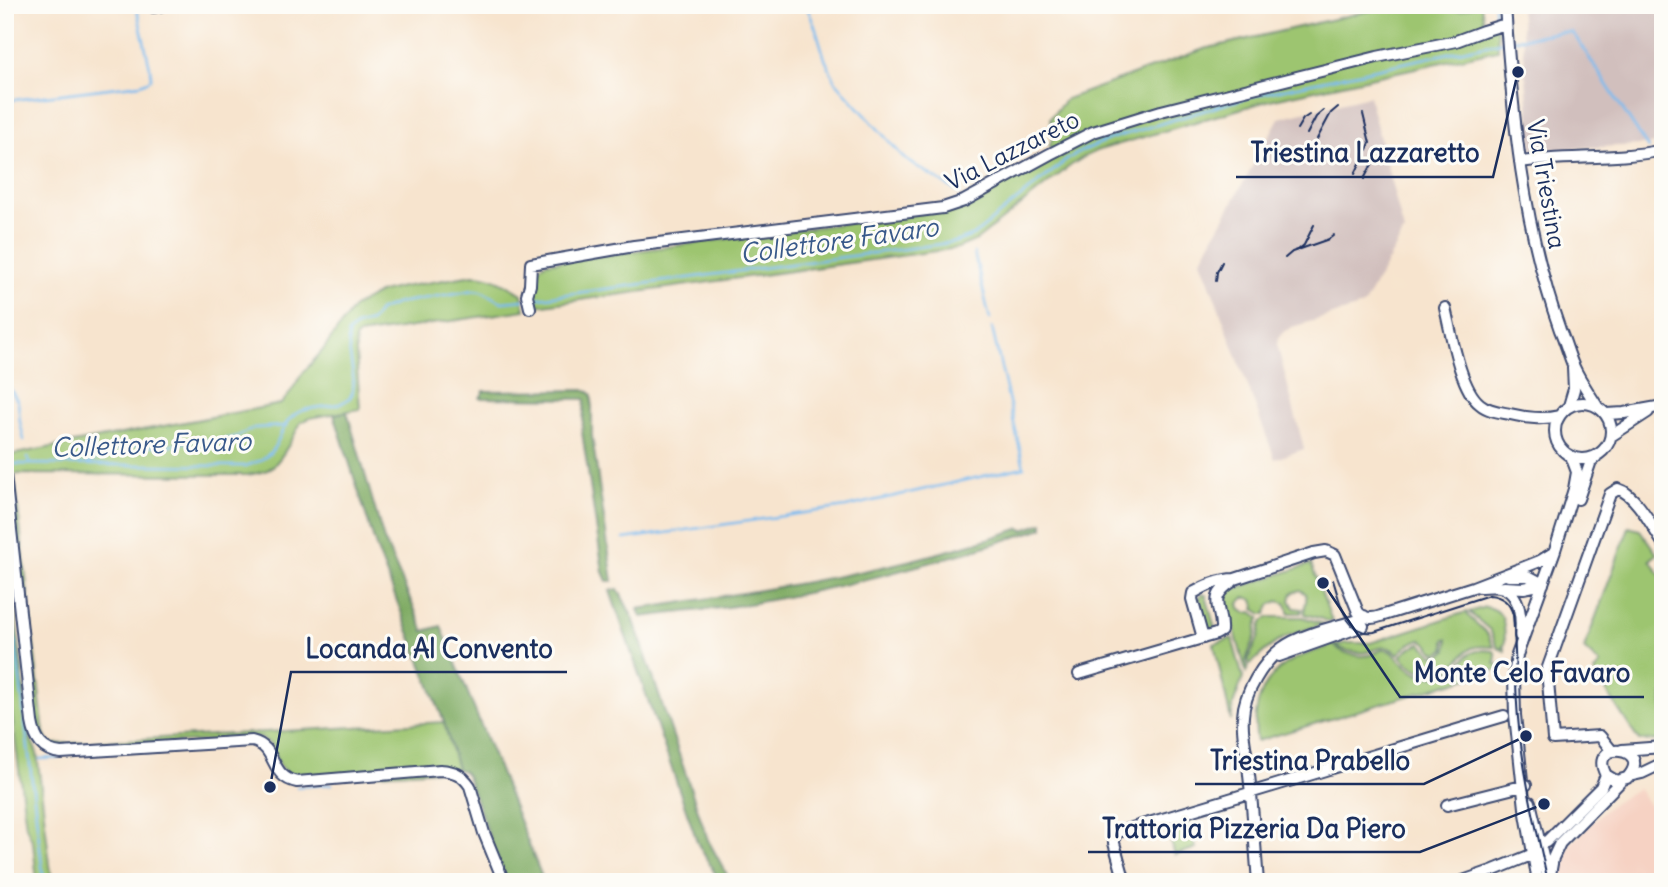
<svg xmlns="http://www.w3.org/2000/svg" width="1668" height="887" font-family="Delius,sans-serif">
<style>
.built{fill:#f6d2c3}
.industrial{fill:#d1bfbd}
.green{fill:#9dc570;stroke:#5c7a67;stroke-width:2}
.forest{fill:#7eaa62;stroke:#4c6c60;stroke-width:2}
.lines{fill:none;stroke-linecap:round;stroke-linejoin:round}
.stream{stroke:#7abbef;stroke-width:2.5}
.minor-casing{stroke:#3c4a6f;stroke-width:14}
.minor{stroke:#fff;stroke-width:10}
.tram{stroke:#1b2f5e;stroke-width:2}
.labels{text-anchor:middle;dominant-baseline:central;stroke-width:6;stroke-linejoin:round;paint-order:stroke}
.street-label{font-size:24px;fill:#1b2f5e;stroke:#fdfcf7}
.water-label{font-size:26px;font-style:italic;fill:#38598a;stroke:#fdfcf7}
.leader{fill:none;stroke:#1b2f5e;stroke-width:2.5}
.callout-dot{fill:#1b2f5e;stroke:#fdfcf7;stroke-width:2.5}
.callout-label{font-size:26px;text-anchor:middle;font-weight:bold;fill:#1b2f5e;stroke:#fdfcf7;stroke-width:6;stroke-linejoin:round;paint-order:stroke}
</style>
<rect width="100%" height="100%" fill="#fdfcf7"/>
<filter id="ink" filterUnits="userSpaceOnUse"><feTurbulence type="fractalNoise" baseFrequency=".0143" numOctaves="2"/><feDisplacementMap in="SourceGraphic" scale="14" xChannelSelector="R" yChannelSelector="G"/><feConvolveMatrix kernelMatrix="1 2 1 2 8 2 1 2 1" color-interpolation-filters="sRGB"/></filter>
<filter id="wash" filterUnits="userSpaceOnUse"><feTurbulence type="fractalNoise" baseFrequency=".00686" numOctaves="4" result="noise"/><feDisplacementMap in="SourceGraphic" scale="28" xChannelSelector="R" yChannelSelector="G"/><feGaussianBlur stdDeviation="1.57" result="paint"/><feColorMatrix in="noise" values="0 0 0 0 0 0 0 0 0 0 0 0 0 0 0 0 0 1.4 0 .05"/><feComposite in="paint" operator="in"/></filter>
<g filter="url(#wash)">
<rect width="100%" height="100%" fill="#f7e4ce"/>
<path class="built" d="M1638,788l25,37v57h-104l-1,-13 12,-24 38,-38z"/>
<path class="industrial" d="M1520,5h143v139l-131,6z
M1369,96l35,136 -41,74 -71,21 -7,4 -7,7 -1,6 27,105 -29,10 -74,-199 78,-142z"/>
<path class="green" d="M1477,5h4l3,19 13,-4 1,30 -224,49 -175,51 -15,7 -14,9 -93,74 -19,8 -421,58c-7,-10 0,-26 2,-39l6,-4 400,-53 111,-57 -7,-7 5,-11 -4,-17 16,-19 138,-50 186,-43 52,4h18z
M473,275c19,0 33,9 49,19l3,16 -166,25 -4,4 5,70 -50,9 -9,4c-6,12 -17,34 -27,43 -6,7 -17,8 -26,10l-234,-1 30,259 3,8 8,3 389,-22 13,47 -163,10 -15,-14 -9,-21 -9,-6 -208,11 -16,-16 -29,-260 -1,-15 3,-3 271,-51 7,-8 14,-22 21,-24 31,-43 25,-14 18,-5z
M1629,527l11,3 17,24 -7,6 13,19v161l-24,1 -45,-69 6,-8 -16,-15z
M5,530l25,207 7,16 15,129h-15l-4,-39 -7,-17 -21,-168z
M1311,564l21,57 -5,1 -5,-3 -17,-5c-2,-7 3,-13 1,-20l-6,-4 -8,3 -2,7 4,8 8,1 -1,4h-12v-3l-4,-7 -7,-2 -8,4 -4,9h-4l-8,-5 1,-3 -2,-6c-6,-4 -11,-3 -14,4l2,6 5,3 6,-1 8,6 -3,7 -2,13 -8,19 -1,5 2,6 -2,4 -19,-70 1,-9 6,-4z
M1202,594l4,1 9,34 -7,2 -9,-34z
M1485,607c22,2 19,20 20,37l-3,3 3,1v3l-7,-3 -8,-18 -20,-17 -1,-1z
M1466,612l2,4 19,17 7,14c-7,0 -15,-2 -22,1 -10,5 -13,14 -20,20 -16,13 -41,1 -51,-12l10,-9 10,-4 12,12h8l6,-5 1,-11h-3v10l-7,4c-10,-3 -6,-7 -13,-12 -10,-5 -21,8 -27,13 -11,-10 -15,-7 -28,-3 -10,4 -26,0 -35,-6l12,-2h23z
M1268,617h35l20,7c-34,10 -48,15 -73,41l-2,-5c3,-7 8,-15 10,-22 3,-10 1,-15 10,-21z
M1232,638l11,40 -10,27 -2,15 -17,-76z
M1333,645c9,8 24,13 36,10 8,-1 11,-8 21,-4 4,2 8,7 12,11 11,11 25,16 41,13 24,-4 15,-30 51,-24l2,4 -1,9 8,2 -1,2 -245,73c-6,-32 5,-64 34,-80 13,-7 28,-11 42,-16z
M1189,824l7,24 -21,7 -8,-25z"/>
<path class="forest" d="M587,390l5,5v41l21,145h-6l-4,-9 -21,-140 3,-33 -105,-1 4,-7z
M347,412l37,128 40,91 17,-5 103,256h-38l-39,-106 -4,-5 -6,-2 -13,-47 -67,-172 -43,-136z
M1043,523v5c-96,32 -195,59 -295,76 -36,6 -71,8 -107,13l-3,-8c129,-19 260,-38 383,-81l2,2z
M618,589l15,29 75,222 23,42h-11l-22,-38 -88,-253z"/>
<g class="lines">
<path class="stream" d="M806,5l10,24 9,30 10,22 70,78 54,34
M1494,5l1,15
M1511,40l49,-8h11l4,4 73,112
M5,101l136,-17 10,-5v-7l-15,-67
M1654,156l3,4h6
M974,253l16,66
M531,299l425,-57 18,-7 95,-77 13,-7 28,-12 142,-43 252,-55
M5,380l13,22 2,20 4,18
M28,458l2,6
M15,464l230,2c42,-11 27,-36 52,-53 14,-9 48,-3 55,-19 5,-14 -5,-44 -4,-61l8,-7 15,-4 8,-11 9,-4 10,-4 76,-13 7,1 21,11 22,-2
M87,464l24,-13 22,-6 34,1 29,-6 21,1 19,-4 18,-9 32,-2
M624,539l222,-32 178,-40 -32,-139
M5,554l39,328
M147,753l18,-1
M40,759l20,-1
M297,787l35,-3
M466,793l4,10"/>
</g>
</g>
<g filter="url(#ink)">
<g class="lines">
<defs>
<path id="minor" d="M148,5l6,2 10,-2
M1505,5c7,110 18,221 55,325 5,11 8,23 13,35 6,14 16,28 24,41
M1520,162c48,-7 96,-2 143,-12
M530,308l-3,-13 3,-10 1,-21 103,-18 309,-38 21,-7 86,-47 43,-22 68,-21 216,-54 79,-16 27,-10 23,-7
M1445,308c6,24 15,81 35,96 8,7 20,8 30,10 17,4 32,6 49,2
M1555 431a28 28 0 1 1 56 0a28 28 0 1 1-56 0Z
M1569,406l5,-17 -1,-21
M1606,414l18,-1 39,-7
M1611,436l37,-24
M5,475l27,247c3,18 10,29 29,31l191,-12c26,6 17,36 45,41l143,-12c14,1 22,4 30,16l14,47 20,49
M1578,499l13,-38 5,-4
M1508,576h20l15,8
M1479,587c7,0 17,-2 24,1 18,6 19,33 17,48
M1504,587l20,1 19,-4
M1203,638l-11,-39 1,-6c13,-7 26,-14 42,-14l79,-26 12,-2 9,4 23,57c6,7 15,7 23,4l92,-29 67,-26 13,-8
M1279,656l84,-30
M1079,674l137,-40 5,-3c2,-23 -16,-32 12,-50
M1622,750l41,-3
M1612,751l-12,-15 -47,3 -6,-69 63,-176 8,-5c18,5 35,39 45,54
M1629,776l13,-3 21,-10
M1530,802l19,80
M1447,805l79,-20
M1539,840l4,3 3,-1 55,-55 5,-12c-20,-36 50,-29 21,3l-11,3 -10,-6
M1550,875l3,-17 7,-15 61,-62
M1125,882l-11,-39v-6l4,-5c129,-37 257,-78 386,-116
M1258,882c-3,-36 -5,-72 -9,-107 -1,-19 -8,-40 -6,-59 1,-23 20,-54 39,-68 18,-14 57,-22 80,-29l2,-3
M1460,882l34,-12 42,-17
M1538,882l-13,-74 -10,-93 -1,-38 3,-22 38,-105 19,-61 3,-17 -6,-16"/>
</defs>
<use href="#minor" class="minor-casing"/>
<use href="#minor" class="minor"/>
<path class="tram" d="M1297,129l6,-10 6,-4
M1307,134l9,-17 7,-6
M1317,139l14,-26 7,-6
M1355,174l15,-31 -7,-29
M1364,179l13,-24v-7
M1298,250l6,-5 10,-20
M1285,258l7,-6 37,-13 5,-4
M1216,281l1,-9 5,-10
M1333,580c7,21 12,56 41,52l115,-37c13,1 21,7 24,20 3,34 2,69 5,103 5,55 18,109 30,164"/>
</g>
</g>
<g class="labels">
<g class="street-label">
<text transform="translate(1012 150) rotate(-27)">Via Lazzareto</text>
<text transform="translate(1547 184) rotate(80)">Via Triestina</text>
</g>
<g class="water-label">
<text transform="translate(839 240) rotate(-8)">Collettore Favaro</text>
<text transform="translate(151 444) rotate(-2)">Collettore Favaro</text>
</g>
</g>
<path class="leader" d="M1518 72L1493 177H1236M270 787L291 672H567M1323 583L1400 697H1644M1526 736L1424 784H1195M1544 804L1420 852H1088"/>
<g class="callout-dot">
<circle cx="1518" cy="72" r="7"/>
<circle cx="270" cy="787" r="7"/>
<circle cx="1323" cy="583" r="7"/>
<circle cx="1526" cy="736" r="7"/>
<circle cx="1544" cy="804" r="7"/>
</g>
<g class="callout-label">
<text x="1365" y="162">Triestina Lazzaretto</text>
<text x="429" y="658">Locanda Al Convento</text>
<text x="1522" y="682">Monte Celo Favaro</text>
<text x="1310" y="770">Triestina Prabello</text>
<text x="1254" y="838">Trattoria Pizzeria Da Piero</text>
</g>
<rect width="1668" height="887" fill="none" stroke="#fdfcf7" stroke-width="28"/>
</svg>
